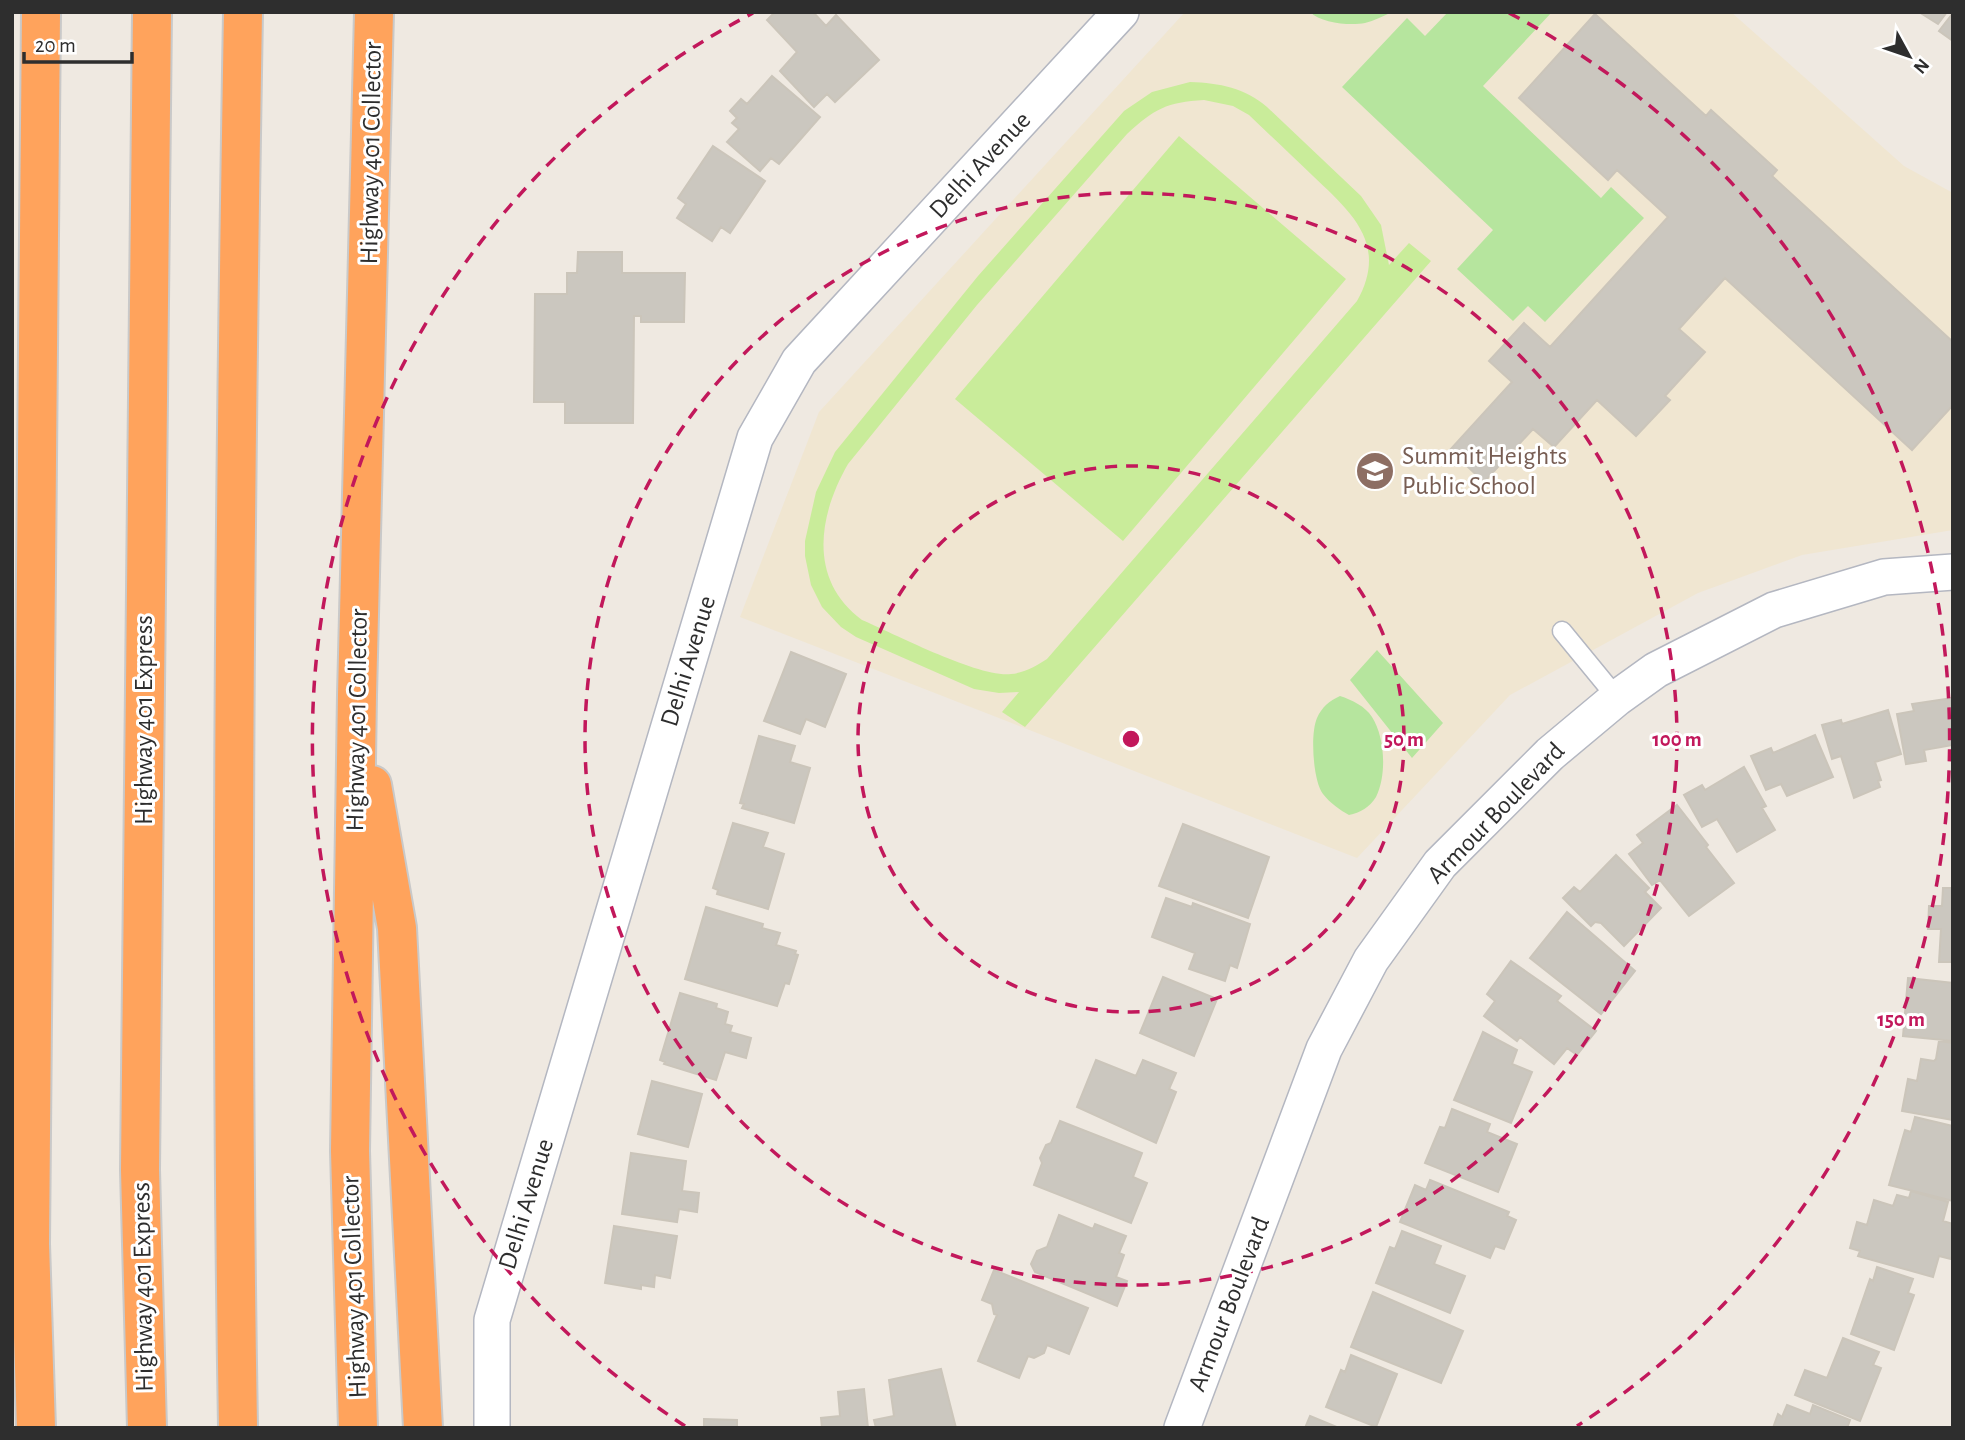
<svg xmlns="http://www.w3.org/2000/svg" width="1965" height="1440" font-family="'Alegreya Sans',sans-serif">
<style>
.education{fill:#f0e6d1}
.green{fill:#b6e59e}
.pitch{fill:#c9ec9a;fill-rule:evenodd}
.building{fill:#cbc7bf;stroke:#cbc5ba;stroke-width:2}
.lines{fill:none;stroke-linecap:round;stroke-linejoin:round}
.service-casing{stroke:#b4b7c1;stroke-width:21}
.minor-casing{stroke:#b4b7c1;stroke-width:38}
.motorway-casing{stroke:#c9c9c9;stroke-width:42}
.service{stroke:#fff;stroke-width:18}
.minor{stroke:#fff;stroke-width:35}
.motorway{stroke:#ffa35c;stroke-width:38}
.ring{fill:none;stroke:#c2185b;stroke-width:3.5;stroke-dasharray:12 9}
.labels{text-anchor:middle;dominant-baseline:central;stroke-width:6;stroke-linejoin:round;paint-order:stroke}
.street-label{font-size:26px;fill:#2e2e2e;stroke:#fff}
.education-label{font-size:26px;fill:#785e54;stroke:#fff;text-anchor:start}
.centre{fill:#c2185b;stroke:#fff;stroke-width:3.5}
.ring-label{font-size:21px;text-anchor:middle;font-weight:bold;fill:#c2185b;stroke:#fff;stroke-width:6;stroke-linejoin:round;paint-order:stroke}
</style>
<rect width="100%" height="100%" fill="#efe9e1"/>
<path class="education" d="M1185,12h546l173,154 49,27v337l-151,25 -104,38 -188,102 -153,163 -617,-241 79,-205z"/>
<path class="green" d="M1310,12h82c-9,4 -18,9 -27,11 -15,3 -44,0 -55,-11z
M1448,12h104l-69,74 118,112 10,-11 33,31 -99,104 -17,-16 -15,15 -56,-52 36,-39 -151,-143 65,-69 18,18z
M1377,650l66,73 -31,35 -62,-78z
M1340,696c12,4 25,10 32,21 13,20 15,58 4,80 -6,10 -16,16 -27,18 -9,-5 -19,-12 -26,-21 -10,-13 -13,-60 -6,-76 5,-11 12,-17 23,-22z"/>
<path class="pitch" d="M1190,82c30,1 55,6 77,25l94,89 20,29 8,40 20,-22 22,18 -406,466 -23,-15 17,-20 -20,1 -25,-4 -118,-52 -15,-10 -19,-20 -11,-22 -6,-29v-15l11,-49 19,-40 143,-176 146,-165 28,-19zM1204,100l29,6 16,9c21,20 42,40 64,61 38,36 76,68 44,125l-310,358c-11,7 -23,14 -36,15 -32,4 -116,-40 -149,-54 -54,-40 -44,-104 -14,-156l129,-159 150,-171c27,-25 40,-32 77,-34z
M1179,136l167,143 -223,262 -168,-142z"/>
<path class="building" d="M775,12h38l13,14 10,-11 43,45 -44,42 -8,-8 -13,13 -34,-36 17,-19 -30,-32z
M1919,12h28l-9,12z
M1953,13v28l-14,-10z
M1595,14l111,102 5,-6 66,60 -5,6 181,166v63l-41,45 -187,-172 -46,51 26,23 -40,44 5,4 -34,36 -39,-36 -43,47 -21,-18 -49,53 -34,-32 62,-68 -23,-21 35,-38 26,24 118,-130 -51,-47 -9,10 -89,-82z
M772,76l48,41 -41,47 -8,-6 -11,13 -33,-29 12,-13 -7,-6 5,-5 -7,-7 11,-12 6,5z
M713,146l52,35 -35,52 -9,-6 -9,14 -35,-23 9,-14 -8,-6z
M578,252h44v21h63l-1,49h-43v-6h-7l-1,107h-68v-21h-31l1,-108h32v-21h10z
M791,652l55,22 -21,53 -19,-8 -6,15 -36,-13z
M1953,698v47l-29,5 2,11 -20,3 -9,-50 17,-3 -2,-7z
M1888,710l13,44 -26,8 6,18 -3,1 2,6 -26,11 -13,-42 -9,3 -10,-34 19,-5 1,4z
M1815,735l18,42 -46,19 -6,-12 -15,6 -15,-34 20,-8 2,5z
M759,736l36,10 -5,16 20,6 -16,55 -52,-15 2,-4 -4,-1z
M1744,767l22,39 -4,2 13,22 -38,22 -20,-33 -15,8 -18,-32 18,-10 3,5z
M1677,805l31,40 -2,2 28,36 -45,33 -29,-36 -8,5 -23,-31 14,-11 -6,-8z
M733,823l35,10 -5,14 21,7 -16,55 -51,-15 1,-4 -5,-2z
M1183,824l86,33 -21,61 -89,-32z
M1616,855l33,33 -4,4 16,16 -37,38 -23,-23 -6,-1 -4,4 -28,-28 11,-11 6,5z
M1943,888h10v74h-14l2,-33h-13l1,-23h13z
M1166,898l26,9 1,-4 57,21 -13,44 -7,-3 -5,16 -36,-12 6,-16 -43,-16z
M706,907l57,17 -1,4 18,5 -4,12 20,6 -1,3 3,1 -9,29 -4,-1 -8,23 -92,-27z
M1567,912l68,59 -34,43 -71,-56z
M1511,961l50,35 -4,5 39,30 -19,24 -10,-7 -13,16 -34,-27 -3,4 -33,-25 11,-15 -8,-7z
M1163,977l54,22 -23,57 -54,-23z
M1908,978l45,5v58l-50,-5z
M680,993l37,11 -1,4 12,4 -3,12 7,2 -2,6 21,6 -5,20 -21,-6 -9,28 -52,-16 1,-2 -5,-2z
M1483,1032l34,18 -5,14 20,8 -21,51 -57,-23z
M1939,1041l14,2v77l-51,-9 6,-32 9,2 4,-22 13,2 2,-2z
M1096,1060l40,16 7,-16 33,13 -7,16 7,3 -20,51 -79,-36z
M652,1081l50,13 -14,53 -50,-13z
M1452,1109l38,15 -3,8 30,12 -19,48 -73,-29 15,-36 5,1z
M1915,1117l38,9v75l-64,-16 16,-55 6,2z
M1060,1121l82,32 -9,24 14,6 -16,40 -97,-38 8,-22 -2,-5 6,-13 5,-2z
M631,1153l55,8 -4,30 17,2 -2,19 -18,-3 -2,13 -55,-8z
M1430,1180l79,32 -2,4 9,4 -12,29 -9,-3 -5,12 -90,-36 15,-37 11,5z
M1911,1191l37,11 -5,19 10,3v29l-2,6 -12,-3 -6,21 -75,-21 2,-5 -10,-3 7,-26 10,3 7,-25 19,6 4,-11 12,3z
M1059,1215l34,14 2,-5 31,12 -7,17 5,2 -8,22 11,4 -10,25 -82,-34 -4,-8 6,-13 10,-4z
M614,1226l63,10 -7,42 -15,-3 -1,12 -13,-2v4l-36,-6z
M1402,1231l39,15 -7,18 31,12 -15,37 -74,-30 14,-36 5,2z
M1877,1267l36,12 -5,14 6,2 -20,55 -43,-16 19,-55 3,2z
M994,1270l94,38 -19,46 -22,-9 -3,8 -10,5 -6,-2 -9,22 -41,-17 19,-46 -3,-1 -2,-10 -10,-4z
M1373,1292l90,39 -22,52 -90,-36z
M1843,1338l36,14 -6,13 8,3 -21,53 -65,-26 10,-25 22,8z
M1351,1355l46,19 -21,53 -50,-20 15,-37 4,2z
M941,1369l15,59h-80l-2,-8 20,-4 -5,-36z
M864,1389l4,39h-46l-1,-10 19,-2 -2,-24z
M1787,1405l23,9 3,-9 37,15 -3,8h-74l5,-14 4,3z
M1310,1416l29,12h-34z
M704,1419l33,1v8h-33z"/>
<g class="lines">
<defs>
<path id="service" d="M1562,631l55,67"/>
<path id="minor" d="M492,1428v-108l263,-882 44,-77 322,-349
M1182,1428l142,-379 47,-89 69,-96 110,-110 67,-56 39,-28 118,-60 110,-33 69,-5"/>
<path id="motorway" d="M372,785l25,143 26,500
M36,1428l-6,-184 11,-1232
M147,1428l-7,-258 12,-1158
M238,1428c-8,-472 -3,-944 5,-1416
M358,1428l-8,-277 7,-456 17,-683"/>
</defs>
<use href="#service" class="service-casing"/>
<use href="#minor" class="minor-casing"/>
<use href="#motorway" class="motorway-casing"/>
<use href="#service" class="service"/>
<use href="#minor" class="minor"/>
<use href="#motorway" class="motorway"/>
</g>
<g class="ring">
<circle cx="1131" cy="739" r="273"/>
<circle cx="1131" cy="739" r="546"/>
<path d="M685 1426A819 819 0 0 1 753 13M1509 13A819 819 0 0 1 1577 1426"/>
</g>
<defs>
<symbol id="school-disc" viewBox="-11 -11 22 22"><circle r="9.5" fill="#8d6e63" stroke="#fff"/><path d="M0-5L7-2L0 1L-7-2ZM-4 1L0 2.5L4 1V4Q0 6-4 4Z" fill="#fff"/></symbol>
</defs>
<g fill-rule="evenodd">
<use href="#school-disc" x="1353" y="449" width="44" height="44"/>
</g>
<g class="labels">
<g class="street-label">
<text transform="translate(371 153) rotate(-89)">Highway 401 Collector</text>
<text transform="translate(980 165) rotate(-47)">Delhi Avenue</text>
<text transform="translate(688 661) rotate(-73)">Delhi Avenue</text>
<text transform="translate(144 720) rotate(-90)">Highway 401 Express</text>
<text transform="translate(357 720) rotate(-89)">Highway 401 Collector</text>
<text transform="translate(1496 813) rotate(-46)">Armour Boulevard</text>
<text transform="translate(526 1204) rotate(-73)">Delhi Avenue</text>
<text transform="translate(143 1287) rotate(-91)">Highway 401 Express</text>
<text transform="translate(354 1287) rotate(-92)">Highway 401 Collector</text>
<text transform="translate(1229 1304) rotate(-69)">Armour Boulevard</text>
</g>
<g class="education-label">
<text x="1402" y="456">Summit Heights<tspan x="1402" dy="30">Public School</tspan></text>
</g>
</g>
<circle cx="1131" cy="739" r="10" class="centre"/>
<g class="ring-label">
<text x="1404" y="746">50 m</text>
<text x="1677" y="746">100 m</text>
<text x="1901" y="1026">150 m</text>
</g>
<rect width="1965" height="1440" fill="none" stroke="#2e2e2e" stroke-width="28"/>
<g transform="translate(1909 56) rotate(130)" stroke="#ffffff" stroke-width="5" paint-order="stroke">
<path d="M0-5L12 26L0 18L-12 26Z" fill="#2e2e2e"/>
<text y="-10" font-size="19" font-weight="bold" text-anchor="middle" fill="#2e2e2e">N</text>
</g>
<path d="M24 52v10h108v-10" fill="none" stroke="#2e2e2e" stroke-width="3.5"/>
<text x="35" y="52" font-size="21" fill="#2e2e2e" stroke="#ffffff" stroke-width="5" paint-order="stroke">20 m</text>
</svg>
